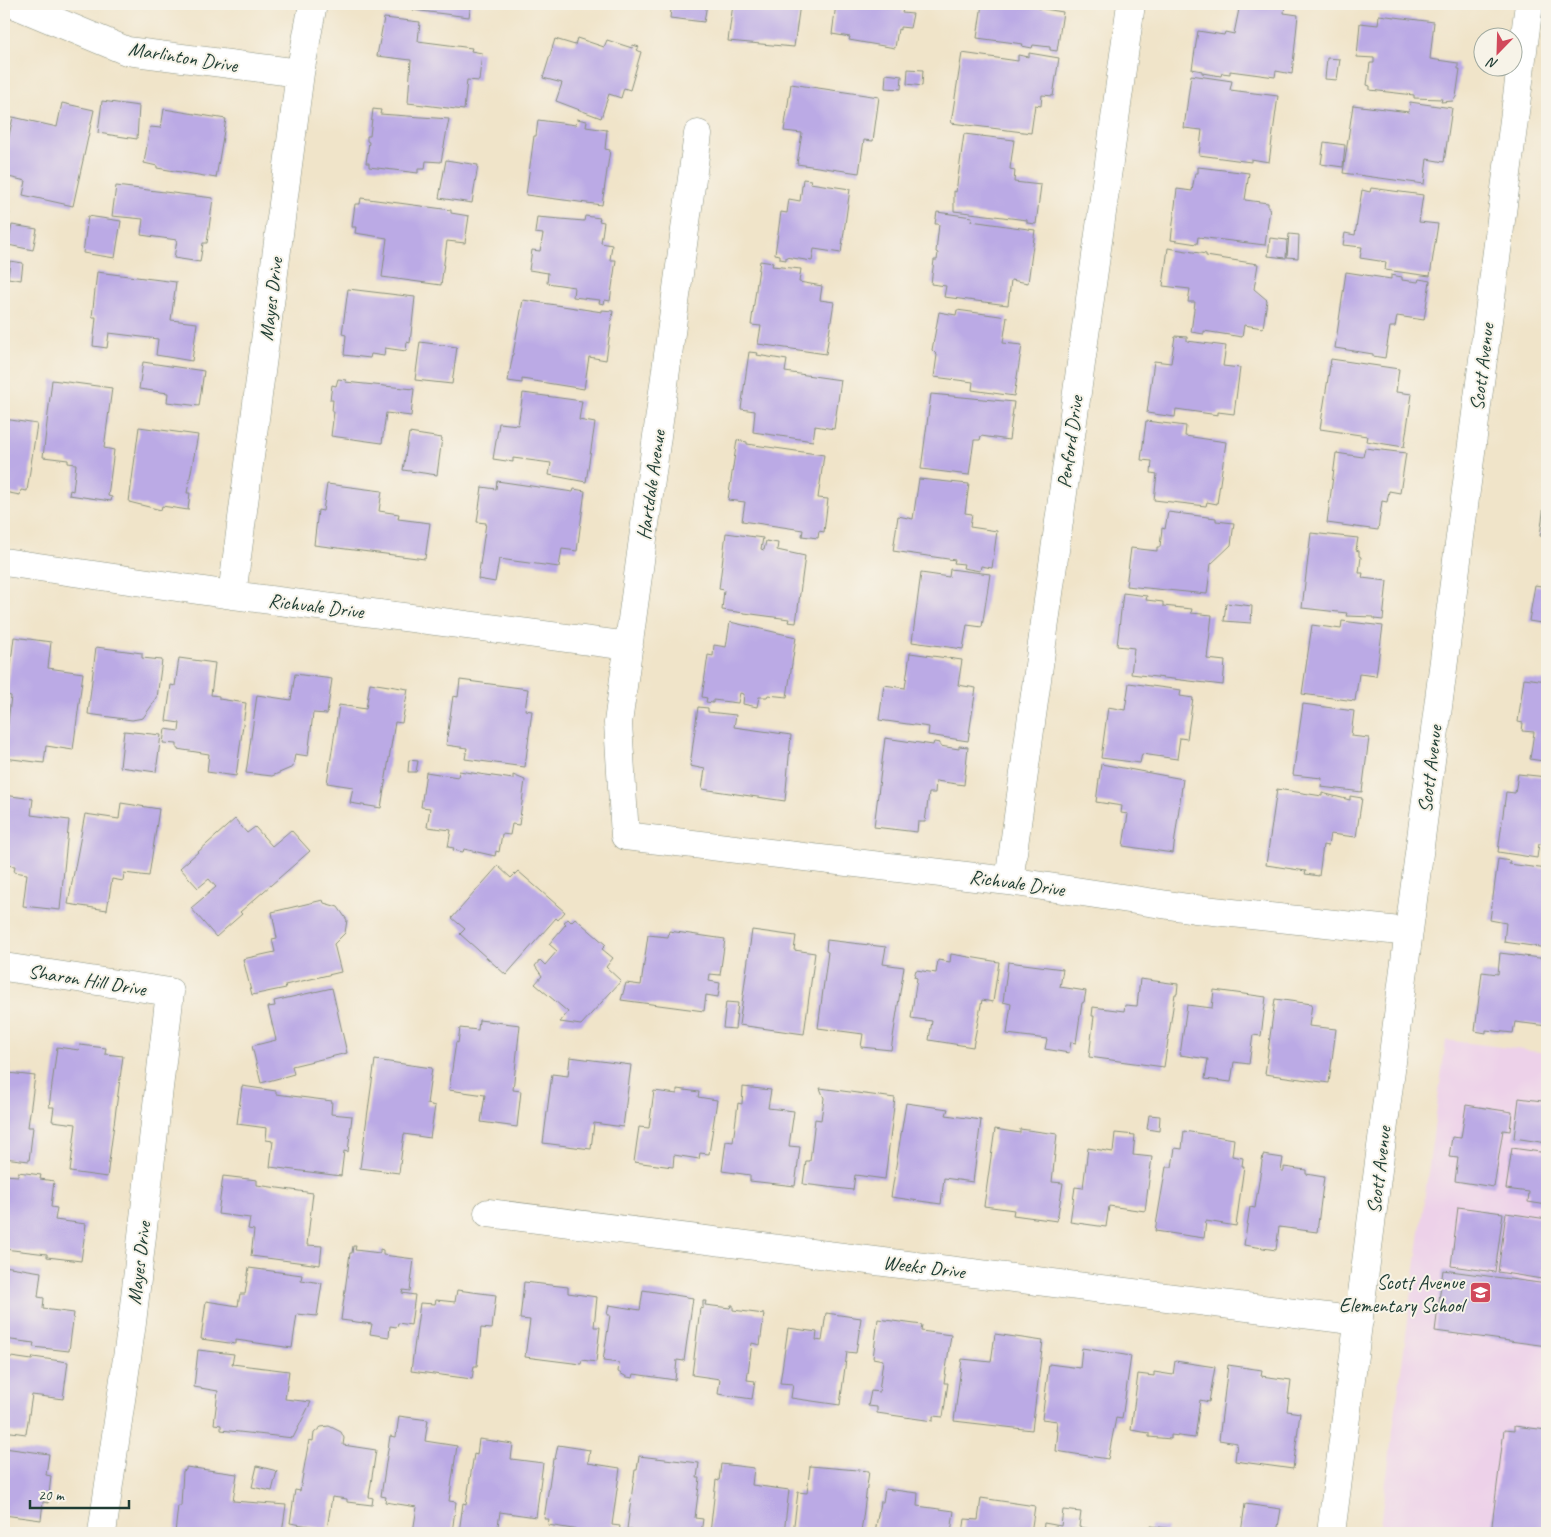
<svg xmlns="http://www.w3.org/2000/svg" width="1551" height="1537" font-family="Caveat,sans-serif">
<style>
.built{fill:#edd1e9}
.building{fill:#bbaae5}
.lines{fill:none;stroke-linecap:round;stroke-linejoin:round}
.minor-casing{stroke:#88907e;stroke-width:29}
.minor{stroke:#fff;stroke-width:28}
.labels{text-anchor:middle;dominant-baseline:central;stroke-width:4;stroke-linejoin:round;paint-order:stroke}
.street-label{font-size:20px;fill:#1f3d34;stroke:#f7f3e8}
.poi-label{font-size:20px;fill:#1f3d34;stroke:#f7f3e8;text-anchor:end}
</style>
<rect width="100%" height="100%" fill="#f7f3e8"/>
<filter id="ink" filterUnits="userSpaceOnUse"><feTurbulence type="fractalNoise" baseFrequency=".02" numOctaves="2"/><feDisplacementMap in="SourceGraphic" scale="10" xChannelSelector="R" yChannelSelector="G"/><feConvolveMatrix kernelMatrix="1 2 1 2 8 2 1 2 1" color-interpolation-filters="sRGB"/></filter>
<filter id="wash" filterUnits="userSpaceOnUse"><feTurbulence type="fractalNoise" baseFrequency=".0096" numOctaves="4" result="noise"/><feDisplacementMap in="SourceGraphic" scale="20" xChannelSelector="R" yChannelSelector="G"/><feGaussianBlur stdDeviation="1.12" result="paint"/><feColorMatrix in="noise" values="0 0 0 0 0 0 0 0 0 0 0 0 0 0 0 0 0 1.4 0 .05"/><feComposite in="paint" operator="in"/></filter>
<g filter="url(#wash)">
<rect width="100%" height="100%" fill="#f0e4c9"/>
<path class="built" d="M1446,1040l101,13v480h-168z"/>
<g id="blocks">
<path class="building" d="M409,4h62l-2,13 -56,-7 1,-4z
M642,4h65l-3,18 -34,-4 1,-9z
M733,4h67l-6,43 -66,-6z
M836,4h78v3l-10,-2 -2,8 11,1 -3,14 -10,-1v3l-2,-1 -3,19 -46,-8 1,-3 -18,-3z
M982,4h56v4l25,4 -6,39 -7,-1v-3l-17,-2 -1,3 -10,-2 1,-2 -46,-6z
M1240,4h45l-1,9 14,2 -6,59 -16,-3 -1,6 -45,-6v3l-8,-1 -1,3 -19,-3v-2l-10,-2 6,-38 26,4 1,-3 9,2z
M1379,15l55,7 -4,37 28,4v6h2l-4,28 -3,4 -12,1 1,-3 -28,-1v-3l-44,-5v-4l-3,-1 3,-22h4v-5l-17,-1 3,-34 18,2z
M384,18l36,4 -2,19 54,7 -1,3 11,2 -3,28 -12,-1 -3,30 -56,-7 3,-43 -34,-4z
M577,38l27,9 3,-7 25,8 1,-3 6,2 -2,3 4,2 -11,38 -6,-2 -3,10 -12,-4 -8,24 -45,-17 6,-18 -19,-5 12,-39 20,6z
M962,53l56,8v-6l11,2v-4l30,5 -6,38 -11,-1 -1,11 -6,-1 -4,28 -80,-10z
M1327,58l13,1 -3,21 -12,-1z
M908,69l15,1 -1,16 -15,-2z
M886,74l16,2 -1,13 -16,-1z
M1191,75l41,6 -2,9 48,6 -9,66 -18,-3v3l-52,-7 3,-25 -18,-2z
M791,84l88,13 -6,44 -9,-1 -5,33 -62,-9 5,-31 -18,-2z
M102,101l37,5 -2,33 -39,-6z
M1410,102l42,6 -8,54 -17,-3 -3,25 -81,-11 10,-68 56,7z
M62,103l32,7 -21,96 -50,-11 3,-14 -22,-5v-18l9,-41 44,10z
M164,109l62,10 -10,59 -59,-10v-2l-13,-3 6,-36 11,1z
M373,109l8,1 -1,4 69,5 -8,43 -15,-1 -1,8h-7v4l-49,-6v-4h-3l3,-21 -2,-1v-5h3z
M577,119l10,2 -1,6 21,3 -2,19 5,1 -8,55 -76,-10 8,-59h2l2,-16 38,5z
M964,134l50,6 -4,29 5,1 -1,12 27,3 -5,39 -9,-1v-3l-73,-9v-20l2,1z
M1324,142l21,3 -2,22 -22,-3z
M446,160l32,5 -6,38 -33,-5z
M1198,167l51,6 -4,27 23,3v5h2l-5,37 -67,-8 -1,7 -26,-4 6,-51 15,2 3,-18h3z
M803,179l8,1 -1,3 40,6 -9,64 -27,-4 -2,12 -26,-4v3l-6,-1v-4l-5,-1 6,-42 6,1 2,-14 11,2z
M116,186l97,12 -6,45h-4l-3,19 -26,-4 3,-18 -36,-5 2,-16 -31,-3z
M1371,188l52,7 -4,27 19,2 -8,52 -45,-6 1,-8 -26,-4 2,-11 -19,-2 2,-12 10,2 7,-45 8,2z
M361,198l90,12v3l18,3 -4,27 -18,-2 -6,44 -59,-8 5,-39 -32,-5 1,-6h-4l3,-23h5z
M4,212l6,1 -6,21z
M937,212l35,5 -1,4 64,9 -7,53 -17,-3 -3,25 -64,-8 2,-11 -15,-2 3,-24h3l1,-7 -2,-1 3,-28h-4z
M88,216l33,5 -6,37 -32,-5z
M585,216l15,2 -1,3 5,1 -3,21 11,2 -2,15h6l-6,41 -5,-1 -1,4 -5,-1 1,-3 -27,-3 1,-10 -27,-4 1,-10 -19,-3 3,-20 8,1 3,-17 -8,-1 2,-16 47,4z
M12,225l25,4 -4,21 -25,-5z
M1289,234l10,1 -1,23 -11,-1z
M1270,238l17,2 -1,18 -18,-2z
M1168,248l38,6v2l52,8 -4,25 13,11 -4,28 -19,-3 -2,12 -38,-6v3l-13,-2 4,-30h-7l2,-13 -27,-3z
M10,261l13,2 -2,17 -13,-2z
M760,261l13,2 -1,3 29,3 -2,13 23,4 -2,14 14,2 -8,52 -68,-10 3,-18 -10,-1z
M97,272l79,10 -5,38 26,3 -5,38 -36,-6 2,-16 -49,-6 -2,15 -14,-2 3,-29h-4z
M1346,272l45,7v-4l11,2v3l16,2 1,-3 11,2 -6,39 -27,-4 -2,11h-5l-5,31 -12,-2v-2l-38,-6z
M348,289l67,8 -5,46 -3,-1 -1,9 -21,-3 -1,8 -13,-2 -1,4 -26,-3 2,-20 -4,-1z
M523,300l79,12v-2l11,1 -7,49 -17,-3 -5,32 -62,-10v4l-14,-2z
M957,310l50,7 -4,26 19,2 -8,51 -42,-6 1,-8 -39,-5 3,-22 -5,-5 7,-38 17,3z
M1175,336l12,1v4l39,5 -3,20 17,2 -6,46 -16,-2v3l-42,-6 -1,8 -28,-4 7,-52 17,2z
M420,342l37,5 -5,37 -37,-4z
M749,352l9,1 -1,2 30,5 -2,12 56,8 -7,49 -19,-3 -2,15 -60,-9 2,-21 -14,-2z
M1331,359l68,10 -3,23 16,2 -8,53 -38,-6 1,-5 -47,-7z
M143,362l61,9 -5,35 -32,-4 1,-9 -29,-4z
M338,379l8,1 -1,2 69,7 -3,27 -25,-3 -4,30 -51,-7 3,-24h-2l1,-12h-3l2,-15 4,1z
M52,380l60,8 -8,60 10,2 -6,46 4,1 -1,4 -42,-6 1,-5 3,1 3,-27 -8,-1v-3l-25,-3z
M523,393l59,8 -3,19 16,3 -9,59 -37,-7 2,-12 -38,-5v4l-20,-3 6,-36 19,2z
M931,394l83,8 -5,38 -28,-4 -1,4h-6l-5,35 -48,-6z
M4,419l33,5 -10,67 -6,-1 -1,5 -16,-3z
M1146,421l40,5 -1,10 41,6 -9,62 -10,-2 -1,4 -52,-6 3,-26 -6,-1 1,-12 -11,-1z
M139,427l59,8 -11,58h3l-2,17 -26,-4 -1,4 -32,-8z
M409,433l33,5 -5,37 -34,-5z
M737,440l10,2v2l77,11 -6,43 10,1 -4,33 -5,-1 -1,7 -16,-2 1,-6 -61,-9 3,-19 -17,-2z
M1365,448l41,5 -6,40 -11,-2 -2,11 -5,-1 -4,29 -51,-7 9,-70 27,4z
M919,479l50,5 -4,29 7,1 -2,13 27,4 -5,37 -11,-2 -1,5 -17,-3 1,-4 -10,-1 1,-3 -62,-9 5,-35 15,3z
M497,481l76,11 1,-3 11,2 -8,60 -15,-2 -3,18 -60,-8 -4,23 -17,-3 8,-56 -9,-1 5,-35 14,2z
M327,484l55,7 -3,20 20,3 -1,5 32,4 -5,36 -111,-14 4,-35 5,1z
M1545,497h2l-2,40 -5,-1z
M1168,512l48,6v3l18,2 -3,22 -20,19 -4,30 -81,-8 5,-38 26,3v-4h3l2,-19 3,1z
M726,533l37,5 -2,11 3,1 2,-9 12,2 -1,7 28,6 -9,67 -8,-1 1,-3 -67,-9 2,-20 -5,-1z
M1311,533l47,5 -2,12 3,1v5l2,1 -2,16h4l-1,5 25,3 -4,39 -9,-1v-2l-28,-1 1,-3 -45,-5z
M950,569l40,5 -8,53 -15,-2 -4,24 -51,-7 9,-69 28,4z
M1535,585l12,2v37l-18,-3z
M1123,593l24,3 -1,4 17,2v4l29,3 -1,4 21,2 -5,44 18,2 -2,24 -92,-11 3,-26 -17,-2z
M1226,603l26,3 -1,17 -27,-2z
M1342,621l41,5 -7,50 -17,-2 -4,27 -53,-7 10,-69 29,4z
M730,622l66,15 -9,60 -19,-2 -1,2h-8l-2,10 -14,-3 1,-10 -4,-1 -2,10 -25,-3v3l-7,-1 1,-4 -5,-1 6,-42 5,1 1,-11 12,2z
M14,637l37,5 -3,26 35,5 -10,77 -27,-4 -2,17 -40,-5 7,-62 -4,-1z
M96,647l46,6v5l20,2 -5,38 -14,20 -11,2 -44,-6z
M910,653l52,7 -4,25 18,3 -8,53 -40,-6 1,-8 -50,-7 5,-35 21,3z
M179,658l36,5 -4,32 8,1v3l27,4 -10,73 -29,-4 2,-18 -32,-5v-5l-14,-1 2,-14 14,2 1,-8 -14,-2 5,-36 4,1z
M295,674l37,5 -5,35 -14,-1 -5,43 -13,-2 -2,13 -21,9 -26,-3 11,-78 34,5z
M1524,678l23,3v77h-3l-1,3 -13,-2 4,-27 -12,-1 1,-8 -5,-1z
M460,680l68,9 -3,21 7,1 -7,56 -60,-8 2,-11 -21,-3 7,-49 5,1z
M370,683l38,6 -6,34 -7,-1 -14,86 -31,-5 3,-16 -26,-4 12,-78 27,4z
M1129,683l52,7 -1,6 13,2 -6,41 -7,-1 -3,21 -35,-5 -2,9 -39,-5 7,-51 17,3z
M1303,704l51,7 -3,25 18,2 -7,54 -41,-5 1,-9 -29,-3z
M698,707l10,1v4l28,3 -2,12 57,8 -6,66 -83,-12 3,-20 -15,-3z
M124,731l37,4 -5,37 -36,-5z
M885,738l48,7 1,-3 6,1v3l19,3v-3l9,1 -4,38 -28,-4 -1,12h-6l-4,29h-7l-1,10 -43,-5z
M409,760l9,1 -2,11h-8z
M1101,764l82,15 -10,74 -50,-7 5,-32 -7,-1 1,-7 -26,-4z
M459,771l54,8v-4l12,5 -6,45 -7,-1 -2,11 -8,-1 -3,18 -3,-1 -1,5 -31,-7 -1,3 -10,-2 1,-2 -6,-1 3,-17 -24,-3 3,-19 -9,-1 5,-35 32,5z
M1518,774l29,3v68l-8,-1 -2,14 -39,-6 8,-60 9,1z
M1277,789l45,7v-3l28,7v-4l12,2 -6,39 -26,-3 -2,12 -5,-1 -4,31 -14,-2 1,-3 -40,-6z
M4,795l29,4 -2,16 38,5 -9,90 -37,-4 4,-32 -13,-2 1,-6 -11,-1z
M121,803l38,6 -10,67 -25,-3 -1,8 -11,-2 -5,31 -39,-6 17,-90 34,5z
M235,819l12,14 8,-6 17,19 19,-16 19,21 -70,61 2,2 -26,23 -25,-29 25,-21 -7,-8 -11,9 -18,-20z
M1498,859l12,2 -1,3 38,5v79l-43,-6 2,-19 -16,-3z
M498,866l13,12 7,-7 47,41 -7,8 -2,-2 -50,57 -46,-41 5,-5 -13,-11z
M323,900l1,3 14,4 9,13 -2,13 -11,11 7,28 -56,13 1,3 -34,7 -9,-36 32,-7 -3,-13 5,-1 -5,-26z
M575,918l31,27 -4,4 11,9 -7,9 15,14 -40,44 -21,-3 8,-10 -33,-28 7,-8 -7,-10 5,-6 5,5 12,-14 -8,-7 17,-20 -2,-2 4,-3 3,3z
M752,930l44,6 -2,14 21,3 -11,81 -65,-9z
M669,931l56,8 -5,36 -10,-1 -1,7 11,2 -2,14 -12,-2 -2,16 -83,-11 5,-17 15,2 7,-50 20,2z
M827,940l59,7 -3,17 21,3 -13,83 -30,-3 2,-13 -45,-6 10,-76 -2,-1z
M1500,953l47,6v67l-32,-4 -2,11 -27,-3v3l-11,-2 7,-59 16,2z
M951,954l48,8 -6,40 -11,-2 -9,47 -44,-7 3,-19 -21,-3 6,-40 -3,-1 2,-7 20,3 2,-13 12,2z
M1008,962l55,7 -3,18 26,4 -2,11 -2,1 -6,40 -5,-1 -2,11 -24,-4 2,-10 -40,-5 4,-30 -8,-2z
M1140,979l38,5 -1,10h-2l-11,73 -75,-10 5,-41h-2l1,-9 31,4 1,-6 12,1z
M332,988l15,65 -55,13 2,8 -33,9 -9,-37 24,-6 -8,-33 7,-1 -1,-5z
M1214,990l52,7 -5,39 -8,-1 -4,29 -15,-2 -3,20 -26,-3 3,-20 -28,-4 7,-50 25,3z
M1275,999l37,5 -3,22 27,3 -7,54 -64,-9z
M726,1002l12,1 -3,26 -12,-1z
M479,1020l41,5 -7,65 8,1 -4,36 -36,-5 4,-27 -36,-5 7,-48 2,1 2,-15 18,2z
M80,1045l26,3 -1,6 18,2 -16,121 -37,-5 6,-48 -24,-3 2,-14h-5l8,-60 22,3z
M570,1057l61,8 -8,62 -29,-4 -3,26 -48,-6 9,-69 16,2z
M375,1060l57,8 -5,36 8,2 -5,32 -26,-4 -5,39 -39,-5z
M4,1066h6l-1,7 26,3 -7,51h5l-4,34 -25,-3z
M242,1086l34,5v3l56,7 -1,13 21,2 -4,36 -4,-1 -3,25 -71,-9 3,-26 -7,-1 1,-12 -30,-4z
M743,1087l28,3 -3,18 26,3 -5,35 11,1 -5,39 -45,-5v-6l-28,-4 4,-30 7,1 5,-39 4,1z
M820,1088l75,10 -10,81 -30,-4 -2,15 -50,-6 3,-23h4l5,-42 6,1 3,-22z
M677,1089l22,3 -1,5 19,3 -8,54 -9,-1 -1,6 -25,-4 -1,12 -39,-5 5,-35 10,1 5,-37 23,3z
M1544,1090l3,1v52l-33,-5 5,-40 23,3z
M906,1103l42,6 -2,6 35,5 -8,62 -29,-4 -3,26 -50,-7z
M1466,1105l46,7 -2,19 -7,-1 -9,57 -39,-6 3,-23 -9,-1 3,-20 9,1z
M1149,1115l11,1 -1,15 -12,-2z
M995,1129l25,4v-4l37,5 -5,48 11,1 -6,38 -44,-6 1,-5 -30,-4z
M1184,1131l50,8 -2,17 11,2 -1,8h2l-8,60 -30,-5 -2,17 -49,-7 11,-64h6l3,-19 7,1z
M1115,1133l20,2 -2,20 19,2 -7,54 -36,-5 -3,21 -36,-5 5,-35 8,1 5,-40 25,4z
M1512,1148l35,5v52l-19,-3 1,-10 -23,-3z
M1263,1155l20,3 -2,13h3v-4l22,3v4l18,3 -7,55 -38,-5 -3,23 -32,-5 6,-38 5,1z
M18,1172l23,3 -1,4 14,2 -3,26 6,1 -2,12 31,4 -5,37 -34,-4v-3l-43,-5v-74l14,1z
M223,1176l34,4v5l56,8 -6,52 15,1 -2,19 -69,-9 3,-26 -6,-1 2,-11 -32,-4z
M1458,1207l45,6 -8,59 -44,-6z
M1506,1213l41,6v25l-5,35 -44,-7z
M353,1246h3l-1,4 25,3v-4l3,1v5l31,4 -4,32 -7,-1 -1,3 13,2 -4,30 -13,-2 -1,4 -7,-1 -1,11 -19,-3 2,-10 -31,-4 9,-67h2z
M4,1266l37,6 -3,25 6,1 -1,11 31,4 -5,38 -36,-4 1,-4 -30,-4z
M249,1268l53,7 -1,5 21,3 -5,33 -20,-2 -5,34 -56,-8v4l-35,-5 5,-38 32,5 2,-12h5z
M1443,1270l104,14v62l-112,-15z
M524,1282l44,5v6l29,4 -3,30h6l-4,35 -14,-2 -1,4 -56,-7 5,-37 -10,-1z
M457,1290l39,5 -4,34 -11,-1 -4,38h-3l-2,13 -61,-8 9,-68 15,1 1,-4 19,2z
M643,1290l50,8 -9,63 -7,-1 -2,20 -41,-6 -1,4 -6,-1 -9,-5 1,-9 -16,-2 7,-46h-3l2,-10 31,5z
M703,1301h3l-1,4 25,3 1,-3h2v5l31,4 -4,31 -8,-2 -5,37 8,1 -3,18 -34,-5 2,-15 -28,-4 8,-67 3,1z
M826,1313l35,5 -5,35 -9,-1 -7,53 -49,-7 2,-14 -13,-1 8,-55 29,4 -1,8 6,1z
M878,1319l44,6 -1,6 30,4 -7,48h4l-5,34 -10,-1v5l-56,-8v-6l-9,-1 3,-15 8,1 4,-32 -10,-2z
M995,1334l48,7 -11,89 -78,-9 8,-62 29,3z
M1082,1348l49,8 -9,63 -6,-1 -8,41 -52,-8 2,-20h-2l1,-10 -15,-2 7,-55 31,4z
M198,1350l36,4 -2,10 57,7 -4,28 26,3 -18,36 -72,-8v-5l-7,-1 4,-33 -24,-4z
M4,1356l28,4 1,-3 35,5 -5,37 -31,-4 -6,39 -22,-3z
M1175,1361l40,6 -6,35 -9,-2 -5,38 -24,-3v4l-22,-2v-4l-18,-3 7,-56 16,2v-4l19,3z
M1228,1365l34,5 -1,6 30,4 -4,31 13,2 -7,56 -58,-8 2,-18 -18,-3z
M399,1416l29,4 -3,21 32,5 -8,55 7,1 -4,31 -39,-1 4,-25 -32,-5 1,-5 -5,-1 9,-60 6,1z
M329,1426l12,6 3,6 -1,7 33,5 -7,47 4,1 -1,7 -25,-3v-3l-15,-2 -5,32 -37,-6 5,-33 5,1 9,-51 4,1 1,-8 7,-6z
M1514,1426l33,4v103h-56l13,-103 10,1z
M479,1439l34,5 -2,15 32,4 -7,54 -36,-5 -3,21h-38l4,-30 3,1 8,-50 3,1z
M558,1445l32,5 -2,13 32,5 -8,57 8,1 -1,7h-40v-3l-31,-5 1,-6h-5l9,-60h2z
M4,1448l45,6 -3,21 5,1 -3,27 -5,-1 -2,18 -37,-5z
M639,1456l60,7 -2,15h3l-5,40 8,1 -2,14h-71l1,-4h-4l8,-59h2z
M721,1464l33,4 -2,17 37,5 -5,43h-74l6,-53 3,1z
M257,1466l20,5 -5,20 -20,-4z
M810,1466l59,5 -8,62h-68l5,-41 9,1z
M186,1467l51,7 -4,27 53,4 -4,28h-38l-14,-2v2h-55l3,-27h3l2,-35 3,-1z
M885,1489l33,4 -1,13 37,5 -3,22h-76l5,-31h3z
M981,1498l54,8 -4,27h-68l2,-14 13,1z
M1245,1504l36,5 -4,24h-36z
M1063,1510l18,2 -2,15 38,6h-74l1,-10 17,3z
M1151,1526l16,2 -1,5h-16z"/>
</g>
</g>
<g filter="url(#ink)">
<use href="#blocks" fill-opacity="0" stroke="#88907e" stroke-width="1"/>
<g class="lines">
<defs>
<path id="minor" d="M14,4l113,47 173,22
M698,134l-80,589 7,113 384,45 186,28 214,23
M4,562l228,33 397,51
M232,595l68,-522 13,-69
M1009,881l122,-877
M4,967l166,25 -38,331 -30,210
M488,1213l871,108
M1331,1533l198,-1529"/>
</defs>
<use href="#minor" class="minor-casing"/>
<use href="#minor" class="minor"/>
</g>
</g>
<defs>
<symbol id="school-square" viewBox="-11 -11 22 22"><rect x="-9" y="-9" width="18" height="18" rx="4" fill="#d1495b" stroke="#f7f3e8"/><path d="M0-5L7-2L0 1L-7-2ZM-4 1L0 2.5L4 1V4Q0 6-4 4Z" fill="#fff"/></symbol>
</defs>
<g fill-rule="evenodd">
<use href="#school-square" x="1468" y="1280" width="25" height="25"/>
</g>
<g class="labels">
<g class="street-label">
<text transform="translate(183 57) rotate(9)">Marlinton Drive</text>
<text transform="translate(271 299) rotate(-83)">Mayes Drive</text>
<text transform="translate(1482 367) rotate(-83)">Scott Avenue</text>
<text transform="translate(1070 442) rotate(-82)">Penford Drive</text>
<text transform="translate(651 485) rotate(-82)">Hartdale Avenue</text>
<text transform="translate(316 606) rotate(7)">Richvale Drive</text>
<text transform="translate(1430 769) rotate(-83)">Scott Avenue</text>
<text transform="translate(1017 883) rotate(8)">Richvale Drive</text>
<text transform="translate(87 980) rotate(9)">Sharon Hill Drive</text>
<text transform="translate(1379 1170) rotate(-83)">Scott Avenue</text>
<text transform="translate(139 1263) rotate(-83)">Mayes Drive</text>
<text transform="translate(924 1267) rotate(7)">Weeks Drive</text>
</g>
<g class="poi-label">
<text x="1464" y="1282">Scott Avenue<tspan x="1464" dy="23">Elementary School</tspan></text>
</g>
</g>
<rect width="1551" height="1537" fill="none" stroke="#f7f3e8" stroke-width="20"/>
<g transform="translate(1498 52) rotate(203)"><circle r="24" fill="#f7f3e8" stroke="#a1aaa0"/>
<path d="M0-4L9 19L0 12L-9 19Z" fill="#d1495b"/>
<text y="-8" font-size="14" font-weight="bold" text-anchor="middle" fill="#1f3d34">N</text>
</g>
<path d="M30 1500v8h99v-8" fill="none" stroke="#1f3d34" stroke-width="2.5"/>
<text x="38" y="1500" font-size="15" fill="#1f3d34" stroke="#f7f3e8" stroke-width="4" paint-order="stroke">20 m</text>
</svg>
